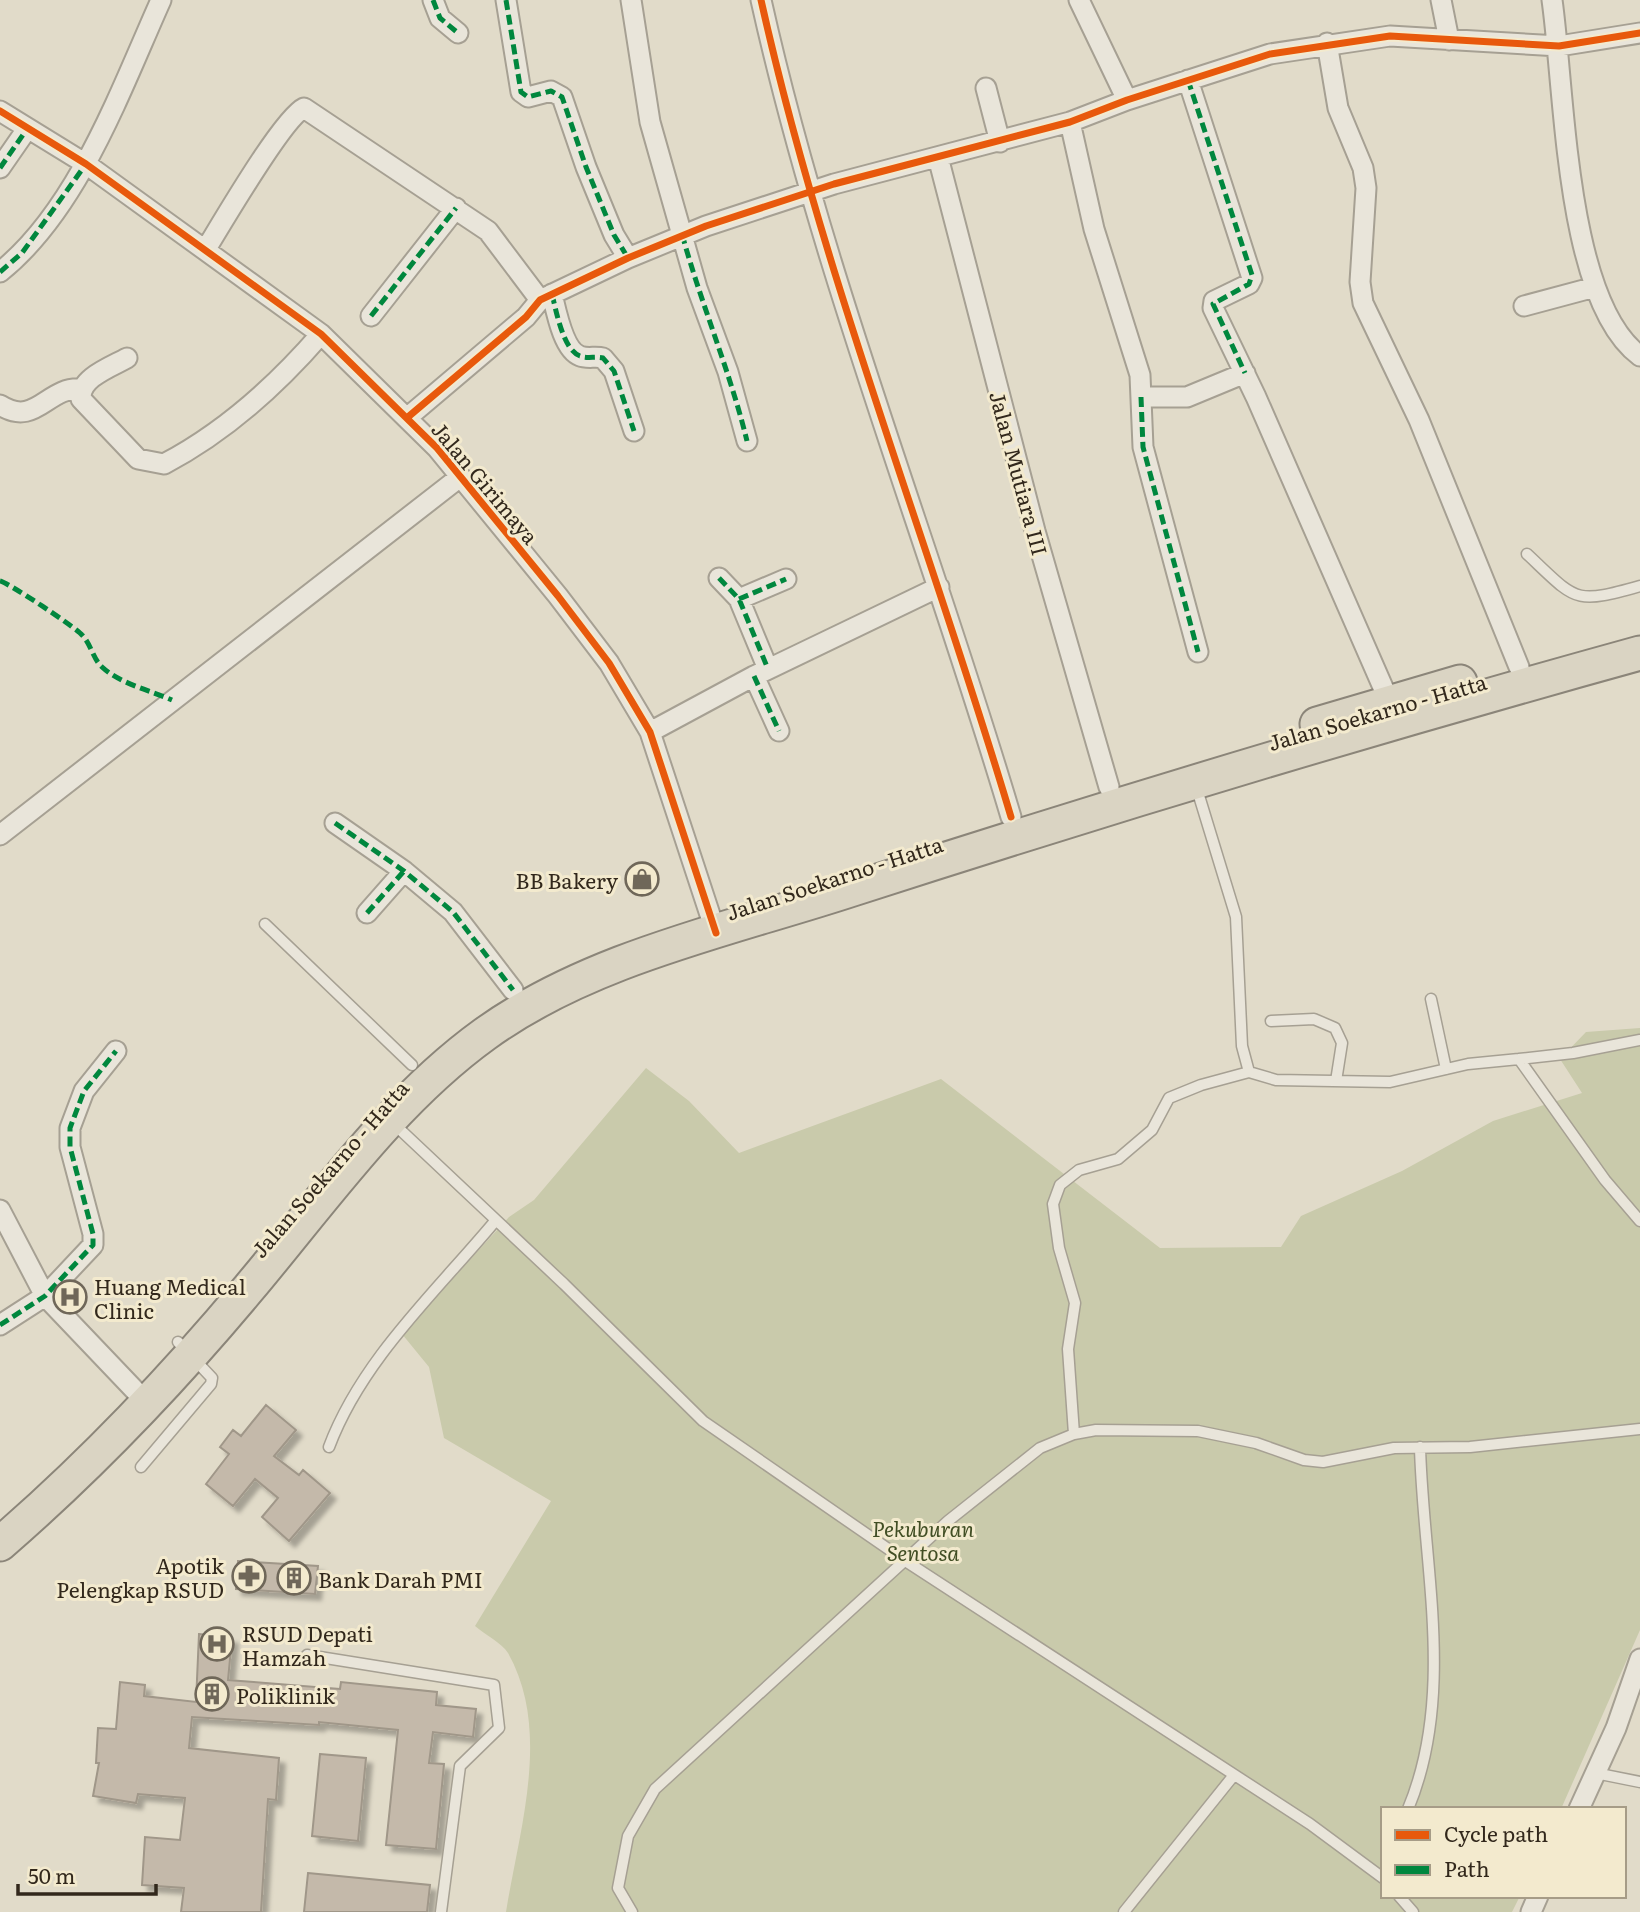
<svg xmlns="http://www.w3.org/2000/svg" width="1640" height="1912" font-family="Literata,serif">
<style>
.cemetery{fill:#c9caab}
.building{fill:#c4b9aa;stroke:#a09789;stroke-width:2;filter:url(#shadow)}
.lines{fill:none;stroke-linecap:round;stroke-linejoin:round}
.service-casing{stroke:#a6a093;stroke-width:13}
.minor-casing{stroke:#a6a093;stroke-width:23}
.trunk-casing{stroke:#8b8579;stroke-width:37}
.service{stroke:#e9e5da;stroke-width:10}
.minor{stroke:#e9e5da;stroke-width:19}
.trunk{stroke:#dad4c3;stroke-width:33}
.quiet{stroke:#00873e;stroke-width:5;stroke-dasharray:10 5;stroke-linecap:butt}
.cycleway-casing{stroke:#f3eace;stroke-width:11}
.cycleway{stroke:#e8590c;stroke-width:7}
.labels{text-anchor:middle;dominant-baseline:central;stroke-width:6;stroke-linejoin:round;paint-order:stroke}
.street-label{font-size:21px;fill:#32281c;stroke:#f3eace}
.poi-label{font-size:21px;fill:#32281c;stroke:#f3eace;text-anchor:start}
.park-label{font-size:21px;font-style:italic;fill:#414e24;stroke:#f3eace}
</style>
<defs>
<filter id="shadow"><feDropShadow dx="6" dy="6" stdDeviation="2" flood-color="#0004"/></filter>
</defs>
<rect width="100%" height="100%" fill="#e1dbc9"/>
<path class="cemetery" d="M1640,1028v602l-79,179h-178v87h137l-8,16h-1006c13,-82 46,-181 2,-259 -6,-10 -24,-19 -33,-27l76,-125 -107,-63 -15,-71 -27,-33 107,-117 25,-17 112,-132 43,33 50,52 202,-74 219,169 121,-1 20,-31 101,-45 91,-50 89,-28 -22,-34 26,-27z"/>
<path class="building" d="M266,1405l30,25 -22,26 25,19 4,-5 27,23 -41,48 -27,-24 16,-19 -23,-19 -22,27 -27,-22 23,-30 -9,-7 13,-17 8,6z
M238,1561l80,5 -3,28 -79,-5z
M199,1634l33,4 -4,42 112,9 1,-7 96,10 -1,13 40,4 -3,28 -40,-5 -4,31 15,1 -8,85 -50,-4 12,-115 -79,-8v3l-127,-8 -3,31 90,10 -3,42 -8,-1 -7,113h-80l3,-24 -42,-3 3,-48 35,3 5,-42 -47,-4 -2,9 -43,-7 6,-33h-3l2,-35 18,1 4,-47 25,3 -1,11 52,6z
M320,1754l46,4 -8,83 -46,-5z
M308,1873l122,12 -3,27h-123z"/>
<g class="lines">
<defs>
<path id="service" d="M1527,554c50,47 46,51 113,32
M1196,786l40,131 6,129 7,26 27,8 114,2 78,-18 51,-5
M265,924l147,141
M1431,999l15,70
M1271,1021l43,-2 21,9 7,15 -6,38
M1640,1040l-67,13 -54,6 86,121 35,41
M393,1123l171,161 139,137 204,141 403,262 73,54
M1074,1434l-6,-85 7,-46 -16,-55 -6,-44 7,-19 19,-15 39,-11 34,-29 17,-32 32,-13 48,-13
M329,1447c33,-88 108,-156 167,-227
M141,1467l70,-83 1,-6 -34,-36
M307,1655l187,30 5,43 -39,38 -19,146
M1595,1773l45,9
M1408,1809c48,-115 15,-243 12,-362
M1399,1896l14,16
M632,1912l-14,-24 10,-52 27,-47 293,-268 92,-73 34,-14 22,-4 102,1 58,12 48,17 19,2 71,-14 76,-1 170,-18
M1124,1912l110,-137"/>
<path id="minor" d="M433,0l7,18 18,15
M506,0l15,92 7,5 23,-6 11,6 24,70 28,68 14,23
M631,0l19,122 47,166 31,84 19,69
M761,0c62,278 169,544 250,817
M1079,0l48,100
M1441,0l8,40
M1552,0c13,90 13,301 88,356
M1327,43l11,65 25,60 3,20 -6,94 3,21 56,117 100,247
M1188,80l64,198 -3,6 -35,17 -1,7 43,89 133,304
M986,88l14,54
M0,111l86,53 235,170 116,114 121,148 51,67 41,69 66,201
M1070,122l24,107 46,146 3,72 55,205
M938,157l97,374 74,256
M0,168l27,-39
M206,249c16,-26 77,-131 98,-141l184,123 52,69
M0,272c78,-62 121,-183 161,-272
M552,294c4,16 11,56 28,62 7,3 16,0 23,2l11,13 20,60
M1524,306l71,-19
M371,316l85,-108
M127,358c-16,9 -48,20 -46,41l57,60 26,5c61,-32 112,-78 157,-130
M1141,397h46l58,-24
M0,405c36,23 47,-19 81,-16
M408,417l118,-100 14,-17 88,-42 78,-32 128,-42 236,-62 57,-22 143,-46 120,-18 169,10 81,-13
M719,578l20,21 29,70
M739,599l47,-20
M754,676l25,55
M650,732l104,-56 185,-89
M335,823l69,48 49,41 60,78
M0,835l460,-358
M367,913l37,-42
M0,1210l45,86 101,106
M0,1325l45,-29 48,-51v-11l-23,-87v-19l14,-37 32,-40
M1579,1809l37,-81 24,-69
M1531,1912l7,-16"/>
<path id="trunk" d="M1317,724l143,-42
M0,1544c90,-78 173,-165 249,-256 74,-88 143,-187 236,-254 105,-76 246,-105 368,-145 260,-84 523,-163 787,-236"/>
</defs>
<use href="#service" class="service-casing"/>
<use href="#minor" class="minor-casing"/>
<use href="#trunk" class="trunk-casing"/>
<use href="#service" class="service"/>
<use href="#minor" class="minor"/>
<use href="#trunk" class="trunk"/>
<path class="quiet" d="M433,0l7,18 18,15
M506,0l15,92 7,5 23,-6 11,6 24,70 28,68 14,23
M1188,80l64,195 -3,9 -36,20 32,69
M0,168l27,-39
M682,234c19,70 48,137 65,207
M0,272l22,-19 64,-89
M552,294c4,16 11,56 28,62 7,3 16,0 23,2l11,13 20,60
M371,316l85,-108
M1141,397l2,50 55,205
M719,578l20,21 29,70
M0,581c9,2 75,46 82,54 9,9 11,24 20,32 17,16 49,24 70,33
M739,599l47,-20
M754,676l25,55
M335,823l69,48 49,41 60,78
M367,913l37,-42
M0,1325l45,-29 48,-51v-11l-23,-87v-19l14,-37 32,-40"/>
<defs>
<path id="cycleway" d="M761,0c62,278 169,544 250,817
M0,111l86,53 235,170 116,114 121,148 51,67 41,69 66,201
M408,417l118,-100 14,-17 88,-42 78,-32 128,-42 236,-62 57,-22 143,-46 120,-18 169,10 81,-13"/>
</defs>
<use href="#cycleway" class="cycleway-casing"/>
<use href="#cycleway" class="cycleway"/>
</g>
<defs>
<symbol id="shop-ring" viewBox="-11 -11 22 22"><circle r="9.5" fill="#f3eace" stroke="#6f6759" stroke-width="1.5"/><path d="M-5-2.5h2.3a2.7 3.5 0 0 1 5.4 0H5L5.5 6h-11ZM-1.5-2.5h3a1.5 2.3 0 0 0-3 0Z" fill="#6f6759"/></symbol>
<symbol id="hospital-ring" viewBox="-11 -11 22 22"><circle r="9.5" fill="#f3eace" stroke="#6f6759" stroke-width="1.5"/><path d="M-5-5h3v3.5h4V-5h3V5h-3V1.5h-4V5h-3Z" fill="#6f6759"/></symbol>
<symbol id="pharmacy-ring" viewBox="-11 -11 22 22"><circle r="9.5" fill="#f3eace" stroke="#6f6759" stroke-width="1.5"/><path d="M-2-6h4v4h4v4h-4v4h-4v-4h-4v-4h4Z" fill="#6f6759"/></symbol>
<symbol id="building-ring" viewBox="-11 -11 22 22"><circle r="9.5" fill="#f3eace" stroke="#6f6759" stroke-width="1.5"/><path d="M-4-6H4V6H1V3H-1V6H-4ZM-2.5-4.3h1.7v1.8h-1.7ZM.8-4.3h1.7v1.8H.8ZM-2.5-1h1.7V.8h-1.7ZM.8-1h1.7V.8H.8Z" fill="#6f6759"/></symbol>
</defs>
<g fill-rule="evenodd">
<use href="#shop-ring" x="623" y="860" width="38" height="38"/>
<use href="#hospital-ring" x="51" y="1278" width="38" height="38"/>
<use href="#pharmacy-ring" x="230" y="1557" width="38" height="38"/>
<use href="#building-ring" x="275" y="1559" width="38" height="38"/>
<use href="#hospital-ring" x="198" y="1625" width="38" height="38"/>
<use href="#building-ring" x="193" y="1675" width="38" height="38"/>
</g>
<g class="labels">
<g class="street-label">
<text transform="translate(1020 473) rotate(75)">Jalan Mutiara III</text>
<text transform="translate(486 482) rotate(50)">Jalan Girimaya</text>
<text transform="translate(1377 711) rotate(-16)">Jalan Soekarno - Hatta</text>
<text transform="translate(834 877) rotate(-18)">Jalan Soekarno - Hatta</text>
<text transform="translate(329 1168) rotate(-49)">Jalan Soekarno - Hatta</text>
</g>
<g class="poi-label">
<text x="618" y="879" text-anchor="end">BB Bakery</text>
<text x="94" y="1285">Huang Medical<tspan x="94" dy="24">Clinic</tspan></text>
<text x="224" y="1564" text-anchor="end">Apotik<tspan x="224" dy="24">Pelengkap RSUD</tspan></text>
<text x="318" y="1578">Bank Darah PMI</text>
<text x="242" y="1632">RSUD Depati<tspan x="242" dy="24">Hamzah</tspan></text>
<text x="236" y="1694">Poliklinik</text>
</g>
<g class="park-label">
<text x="923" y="1527">Pekuburan<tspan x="923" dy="24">Sentosa</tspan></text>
</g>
</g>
<rect x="1381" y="1807" width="245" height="91" fill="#f3eace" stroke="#a69c87" stroke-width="2"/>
<rect x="1395" y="1830" width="35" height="10" fill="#e8590c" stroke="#a69c87" stroke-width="2"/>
<text x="1444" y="1842" font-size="21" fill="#32281c">Cycle path</text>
<rect x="1395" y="1865" width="35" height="10" fill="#00873e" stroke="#a69c87" stroke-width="2"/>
<text x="1444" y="1877" font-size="21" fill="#32281c">Path</text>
<path d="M18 1884v10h138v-10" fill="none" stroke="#32281c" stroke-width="3.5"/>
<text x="28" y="1884" font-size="21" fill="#32281c" stroke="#f3eace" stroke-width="5" paint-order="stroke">50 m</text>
</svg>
